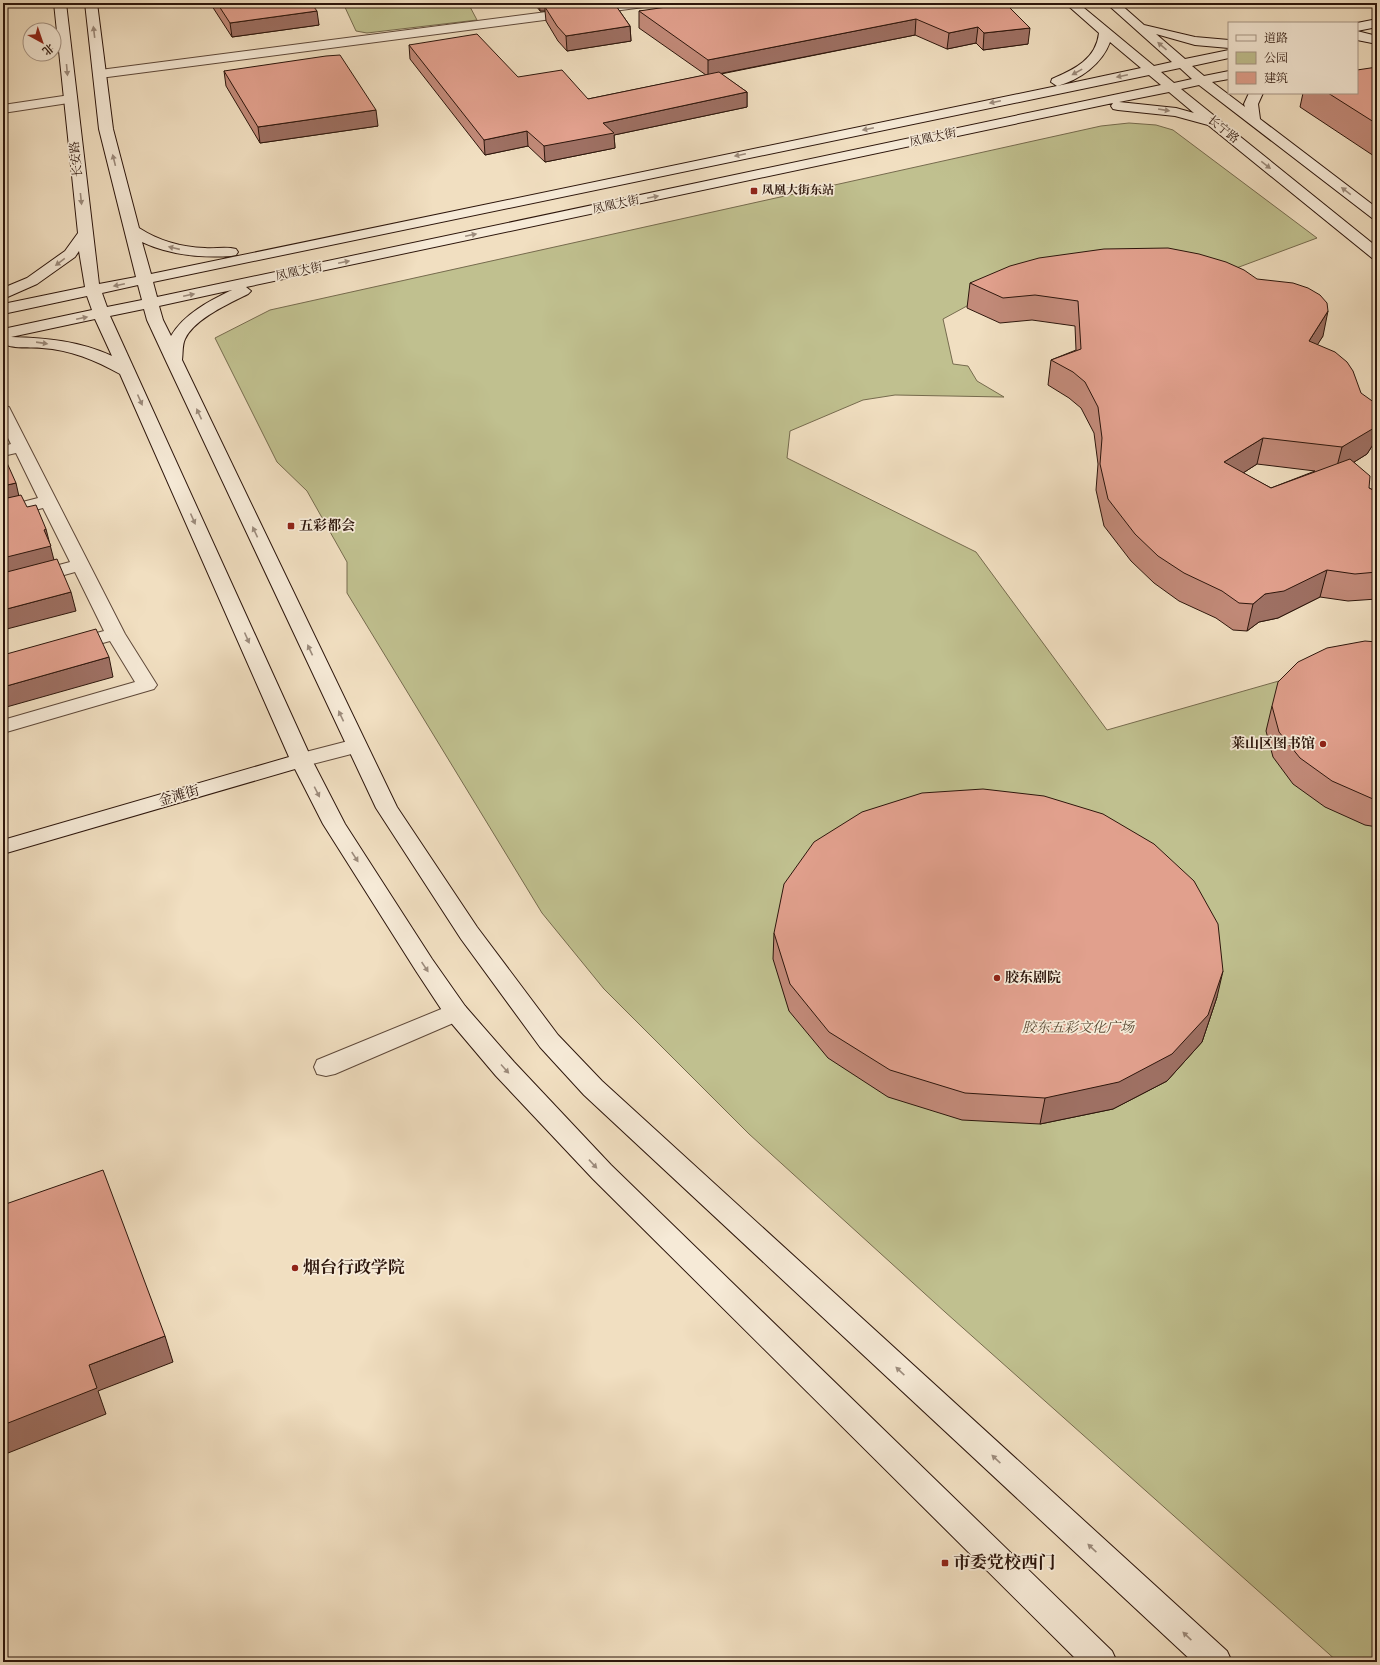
<svg xmlns="http://www.w3.org/2000/svg" width="1380" height="1665" font-family="'Old Standard TT','Noto Serif SC',serif">
<style>
.green{fill:#c0c08f;stroke:#766b4e}
.lines{fill:none;stroke-linecap:round;stroke-linejoin:round}
.street-casing{stroke:#5e4839;stroke-width:2}
.secondary-casing{stroke:#2d160c;stroke-width:2}
.street{fill:#f6ead7;fill-rule:evenodd}
.secondary{fill:#f6ead7;fill-rule:evenodd}
.wall{fill:#c28a79;stroke:#2d160c;fill-rule:evenodd}
.shaded-wall{fill:#9e7063;stroke:#2d160c}
.building{fill:#e1a08d;stroke:#2d160c}
.oneway{fill:#9c8b7c}
.poi-dot{fill:#8f2418;stroke:#f6ead7;stroke-width:1.5}
.labels{text-anchor:middle;dominant-baseline:central;stroke-width:3.5;stroke-linejoin:round;paint-order:stroke}
.far-street-label{font-size:12px;fill:#2d160c;stroke:#f6ead7}
.far-poi-label{font-size:12px;font-weight:bold;fill:#2d160c;stroke:#f6ead7;text-anchor:start}
.poi-label{font-size:14px;font-weight:bold;fill:#2d160c;stroke:#f6ead7;text-anchor:start}
.street-label{font-size:14px;fill:#2d160c;stroke:#f6ead7}
.park-label{font-size:14px;font-style:italic;fill:#594933;stroke:#f6ead7}
.near-poi-label{font-size:17px;font-weight:bold;fill:#2d160c;stroke:#f6ead7;text-anchor:start}
</style>
<rect width="100%" height="100%" fill="#f1dfc1"/>
<filter id="stains"><feTurbulence type="fractalNoise" baseFrequency=".005" numOctaves="4"/><feColorMatrix values="0 0 0 0 .2 0 0 0 0 .09 0 0 0 0 .02 0 0 0 .5 -.17"/></filter>
<radialGradient id="worn" r=".72"><stop offset=".6" stop-color="#630" stop-opacity="0"/><stop offset="1" stop-color="#630" stop-opacity=".3"/></radialGradient>
<path class="green" d="M343,3h125l9,17 -110,13 -11,-2z
M1129,123l27,2 17,5 144,108 -94,35 -234,21 -46,25 10,45 15,2 9,15 27,16 -109,-2 -32,5 -73,31 -3,27 189,94 131,178 270,-77v1009h-39l-393,-350 -196,-178 -145,-145 -62,-76 -195,-320v-31l-40,-71 -30,-29 -62,-124 55,-28 831,-184z"/>
<g class="lines">
<defs>
<path id="street" d="M616,3h34l-6,4 -544,71 -6,-4 6,-4z
M70,95l7,4 -2,3 -72,11v-8z
M3,406l6,1 2,4 114,223 32,51 -3,4 -151,44v-13l132,-38 -25,-41 -40,11 -7,-2 -3,-4 3,-4 41,-11 -29,-59 -72,20v-12l67,-18 -27,-54 -40,10v-11l35,-9 -22,-45 -13,3v-10l8,-2 -8,-16z
M356,739l7,2 3,5 -3,5 -62,16 -7,-2 -4,-5 4,-5z
M456,1003l9,3 3,6 -3,6 -130,56 -9,2 -9,-2 -3,-7 3,-7z"/>
<path id="secondary" d="M54,3h12l33,281 37,-7 -37,-148 -14,-126h12l16,126 26,99c20,13 42,19 66,20 10,1 21,-2 31,1l2,3 -2,3 -5,1c-30,2 -61,-1 -89,-14l9,32 906,-188 -6,-4 1,-3c23,-10 44,-20 47,-46l-34,-30h13l76,63 18,-4 -66,-59h13l25,22 51,12 34,3v8l-34,-3 -39,-11 29,25 44,-9v8l-37,8 12,10 25,-5v8l-17,3 33,25 -1,-3 5,-11h14l-5,11 2,15 117,89v11l-5,-1 -173,-133 -18,4 196,158v13l-5,-2 -164,-133 -33,-9 -57,-6 -5,-1 -2,-3 2,-3 -867,184 5,4 -3,3c-18,9 -54,25 -63,45 -3,6 -2,15 -3,21l215,447 80,120 81,108 44,46 625,570 5,11h-39l-609,-567 -44,-48 -79,-108 -85,-131 -210,-447 -19,-41 -3,-11 -34,7 202,444 33,64 87,135 33,47 49,56 97,103 501,486 5,11h-38l-486,-483 -97,-103 -49,-58 -31,-47 -93,-147 -28,-55 -292,85v-14l286,-83 -169,-383c-25,-14 -49,-24 -78,-26 -9,-1 -33,1 -39,-5v-2l3,-3 -3,1v-10l89,-19 -5,-14 -84,18v-10l82,-17 -6,-36 -4,6 -38,27 -34,15v-11l24,-10 38,-27 13,-18zM1110,42l31,26 -84,18c23,-6 45,-22 53,-44zM1180,68l12,11 -18,4 -13,-11zM1149,75l12,10 -1004,212 -4,-15zM1169,92l25,21 -18,-5 -57,-6zM138,285l4,15 -35,7 -5,-14zM232,290c-23,11 -48,24 -61,46l-8,-16 -4,-14zM95,319l17,37c-32,-15 -66,-18 -101,-19z
M1377,19v8l-20,4v-8z
M1357,31l20,5v8l-20,-4z"/>
</defs>
<use href="#street" class="street-casing"/>
<use href="#secondary" class="secondary-casing"/>
<use href="#street" class="street"/>
<use href="#secondary" class="secondary"/>
</g>
<path class="wall" d="M210,3h101l8,22 -87,12z
M534,3h80l16,23 1,15 -64,10 -9,-10 -12,-20 -1,-10h-5z
M1005,3l23,41 -45,6 -7,-7 -29,6 -32,-14 -194,39 26,18v15l-133,28 1,13 -70,14 -17,-16 -43,9 -75,-96 -1,-14 179,54 118,-24 -67,-47v-17z
M1377,67v91l-77,-51 3,-14h54z
M224,71l154,55 -118,17 -34,-57z
M970,283l353,53 -6,8 57,99 -7,11 -13,8 15,26 8,4v107l-29,2 -28,-4 -42,21 -19,4 -12,9 -14,-1 -17,-12 -37,-17 -25,-18 -23,-22 -27,-35 -8,-36 2,-26 -4,-31 -13,-25 -12,-10 -21,-13 3,-25 25,-10 -1,-24 -43,-6 -32,3 -33,-15zM1257,464l58,7 -44,17 -28,-15z
M1377,642v185l-12,-2 -40,-18 -32,-23 -20,-27 -7,-26 6,-25z
M774,933l443,64 -15,45 -35,39 -54,28 -73,15 -78,-4 -74,-23 -60,-39 -39,-47 -16,-52z"/>
<path class="shaded-wall" d="M539,3h65l-59,4v4h-5z
M317,11l2,14 -87,12 -2,-14z
M916,19l-1,16 -207,41v-16z
M630,26l1,15 -64,10 -1,-15z
M978,27l-2,16 -29,6 2,-16z
M1030,28l-2,16 -45,6 1,-17z
M747,92v15l-133,28 1,13 -70,14 -1,-16 59,-23z
M376,110l2,16 -118,17 -2,-16z
M527,131l1,15 -43,9 -1,-15z
M1328,311l-5,25 -19,30 5,-25z
M1377,422v8l-3,13 -7,11 -32,20 7,-27z
M1263,438l-6,26 -39,25 6,-27z
M16,483l4,18 -17,5v-20z
M46,529l9,35 -52,14v-20l41,-28z
M1327,570l-7,27 -42,21 -19,4 -12,9 6,-27 12,-10z
M71,592l5,19 -73,19v-20z
M109,657l4,20 -110,31v-21z
M1223,971l-6,26 -15,45 -35,39 -54,28 -73,15 5,-26z
M165,1336l8,26 -75,29 8,23 -103,41v-30l86,-60z"/>
<path class="building" d="M217,3h94l6,8 -87,12z
M573,3h41l16,23 -64,10 -9,-10 -12,-19z
M694,3h311l25,25 -46,5 -6,-6 -29,6 -33,-14 -208,41 -69,-49z
M477,34l41,43 44,-7 26,29 131,-27 28,20 -144,31 11,10 -70,13 -17,-15 -43,9 -75,-95z
M340,55l36,55 -118,17 -34,-56 102,-15z
M1377,67v57l-49,-31h29v-23z
M1168,248l31,6 27,8 18,8 13,9 36,4 15,5 12,7 7,8 1,8 -19,30 26,11 12,10 6,9 8,22 14,10 2,4v15l-3,6 -32,19 -79,-9 -39,24 47,26 79,-29 20,17 -1,12 8,4v80l-22,2 -28,-4 -43,21 -19,3 -12,10 -14,-1 -17,-12 -38,-18 -26,-17 -23,-22 -27,-35 -8,-35 2,-26 -4,-31 -13,-25 -12,-10 -22,-12 30,-11 -3,-48 -43,-6 -32,3 -33,-15 40,-17 29,-8 65,-9z
M3,454l13,29 -13,3z
M21,495l6,12 9,-2 10,24 -2,1 7,16 -48,12v-59z
M57,559l14,33 -68,18v-37z
M96,629l13,28 -106,30v-32z
M1365,641l12,1v158l-4,-1 -41,-18 -32,-23 -21,-26 -7,-26 6,-24 20,-20 29,-14z
M983,789l61,7 59,18 51,30 40,37 24,43 5,47 -15,44 -36,39 -53,28 -74,16 -80,-5 -75,-23 -61,-38 -39,-48 -16,-51 10,-49 30,-42 48,-30 60,-19z
M103,1170l62,166 -76,29 8,23 -94,37v-220z"/>
<defs><path id="oneway-solid" d="M-6-.8H1V-3.2L6.5 0L1 3.2V.8H-6Z"/></defs>
<g class="oneway">
<use href="#oneway-solid" transform="translate(94 32) rotate(-97)"/>
<use href="#oneway-solid" transform="translate(1162 46) rotate(-139)"/>
<use href="#oneway-solid" transform="translate(67 70) rotate(85)"/>
<use href="#oneway-solid" transform="translate(1077 72) rotate(151)"/>
<use href="#oneway-solid" transform="translate(1122 76) rotate(168)"/>
<use href="#oneway-solid" transform="translate(995 102) rotate(168)"/>
<use href="#oneway-solid" transform="translate(1164 110) rotate(9)"/>
<use href="#oneway-solid" transform="translate(868 129) rotate(168)"/>
<use href="#oneway-solid" transform="translate(740 155) rotate(168)"/>
<use href="#oneway-solid" transform="translate(114 160) rotate(-104)"/>
<use href="#oneway-solid" transform="translate(1266 165) rotate(38)"/>
<use href="#oneway-solid" transform="translate(1346 191) rotate(-143)"/>
<use href="#oneway-solid" transform="translate(653 197) rotate(-12)"/>
<use href="#oneway-solid" transform="translate(81 199) rotate(84)"/>
<use href="#oneway-solid" transform="translate(471 235) rotate(-12)"/>
<use href="#oneway-solid" transform="translate(174 248) rotate(-167)"/>
<use href="#oneway-solid" transform="translate(60 262) rotate(143)"/>
<use href="#oneway-solid" transform="translate(344 262) rotate(-12)"/>
<use href="#oneway-solid" transform="translate(119 285) rotate(168)"/>
<use href="#oneway-solid" transform="translate(189 295) rotate(-12)"/>
<use href="#oneway-solid" transform="translate(82 318) rotate(-12)"/>
<use href="#oneway-solid" transform="translate(42 343) rotate(8)"/>
<use href="#oneway-solid" transform="translate(140 400) rotate(66)"/>
<use href="#oneway-solid" transform="translate(199 414) rotate(-115)"/>
<use href="#oneway-solid" transform="translate(193 519) rotate(66)"/>
<use href="#oneway-solid" transform="translate(255 532) rotate(-115)"/>
<use href="#oneway-solid" transform="translate(247 638) rotate(66)"/>
<use href="#oneway-solid" transform="translate(310 650) rotate(-115)"/>
<use href="#oneway-solid" transform="translate(341 716) rotate(-115)"/>
<use href="#oneway-solid" transform="translate(317 792) rotate(63)"/>
<use href="#oneway-solid" transform="translate(355 857) rotate(57)"/>
<use href="#oneway-solid" transform="translate(425 967) rotate(56)"/>
<use href="#oneway-solid" transform="translate(505 1069) rotate(48)"/>
<use href="#oneway-solid" transform="translate(593 1164) rotate(47)"/>
<use href="#oneway-solid" transform="translate(900 1371) rotate(-137)"/>
<use href="#oneway-solid" transform="translate(996 1459) rotate(-137)"/>
<use href="#oneway-solid" transform="translate(1092 1548) rotate(-137)"/>
<use href="#oneway-solid" transform="translate(1187 1636) rotate(-137)"/>
</g>
<g class="poi-dot">
<rect x="750" y="187" width="8" height="8" rx="2"/>
<rect x="287" y="522" width="8" height="8" rx="2"/>
<circle cx="1323" cy="744" r="4"/>
<circle cx="997" cy="978" r="4"/>
<circle cx="295" cy="1268" r="4"/>
<rect x="941" y="1559" width="8" height="8" rx="2"/>
</g>
<g class="labels">
<g class="far-street-label">
<text transform="translate(1223 130) rotate(39)">长宁路</text>
<text transform="translate(933 138) rotate(-12)">凤凰大街</text>
<text transform="translate(77 159) rotate(-96)">长安路</text>
<text transform="translate(616 205) rotate(-12)">凤凰大街</text>
<text transform="translate(299 272) rotate(-12)">凤凰大街</text>
</g>
<g class="far-poi-label">
<text x="762" y="191">凤凰大街东站</text>
</g>
<g class="poi-label">
<text x="299" y="526">五彩都会</text>
<text x="1315" y="744" text-anchor="end">莱山区图书馆</text>
<text x="1005" y="978">胶东剧院</text>
</g>
<g class="street-label">
<text transform="translate(179 796) rotate(-16)">金滩街</text>
</g>
<g class="park-label">
<text x="1078" y="1028">胶东五彩文化广场</text>
</g>
<g class="near-poi-label">
<text x="303" y="1268">烟台行政学院</text>
<text x="953" y="1563">市委党校西门</text>
</g>
</g>
<rect width="1380" height="1665" fill="none" stroke="#f1dfc1" stroke-width="16"/>
<rect x="4" y="4" width="1372" height="1657" fill="none" stroke="#2d160c" stroke-width="2"/>
<rect x="8" y="8" width="1364" height="1649" fill="none" stroke="#2d160c"/>
<rect x="1228" y="22" width="130" height="72" fill="#f6ead7" stroke="#a69586"/>
<rect x="1236" y="35" width="20" height="6" fill="#f6ead7" stroke="#a69586"/>
<text x="1264" y="42" font-size="12" fill="#2d160c">道路</text>
<rect x="1236" y="52" width="20" height="12" fill="#c0c08f" stroke="#a69586"/>
<text x="1264" y="62" font-size="12" fill="#2d160c">公园</text>
<rect x="1236" y="72" width="20" height="12" fill="#e1a08d" stroke="#a69586"/>
<text x="1264" y="82" font-size="12" fill="#2d160c">建筑</text>
<g transform="translate(42 42) rotate(140)"><circle r="19" fill="#f6ead7" stroke="#a69586"/>
<path d="M0-3L7 15L0 10L-7 15Z" fill="#8f2418"/>
<text y="-6" font-size="11" font-weight="bold" text-anchor="middle" fill="#2d160c">北</text>
</g>
<rect width="100%" height="100%" filter="url(#stains)"/>
<rect width="100%" height="100%" fill="url(#worn)"/>
</svg>
